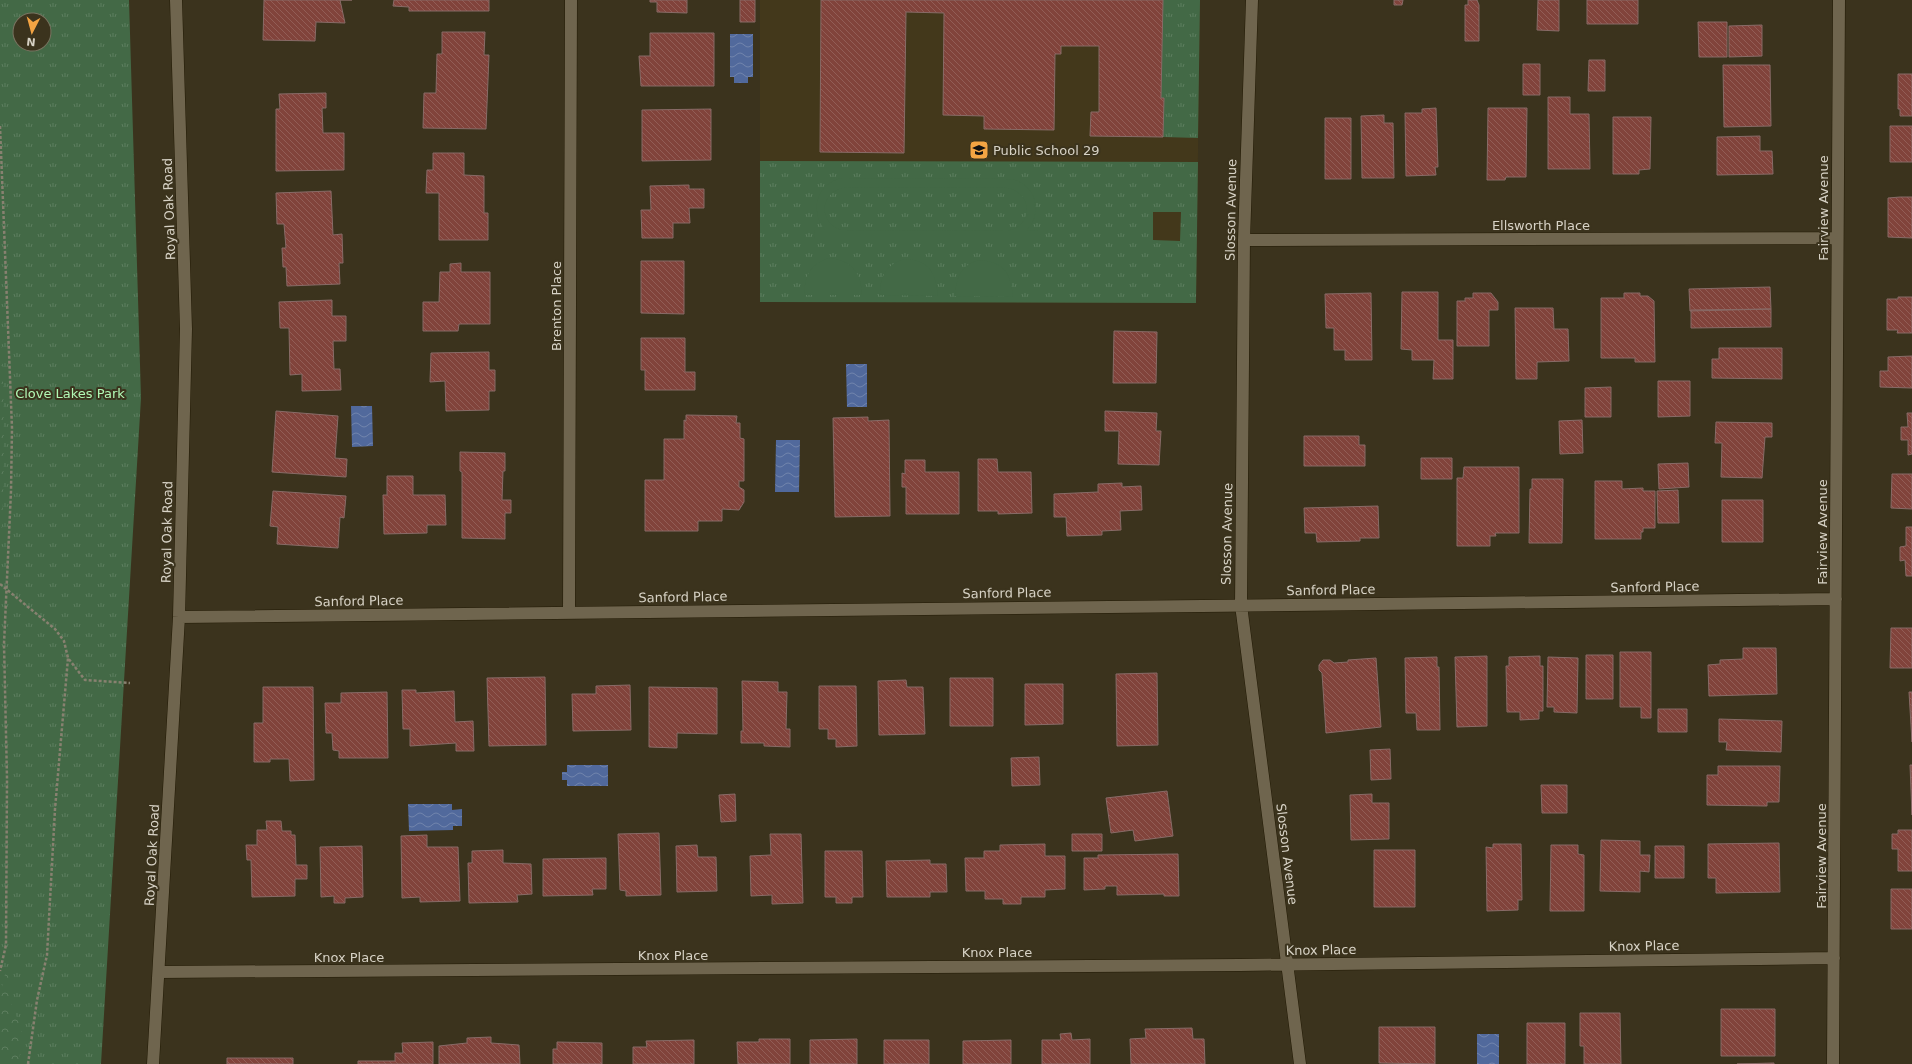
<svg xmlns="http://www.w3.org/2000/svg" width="1912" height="1064" font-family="'DejaVu Sans',sans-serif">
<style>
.built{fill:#43381b}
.grass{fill:url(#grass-tufts);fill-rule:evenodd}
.forest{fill:url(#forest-crowns)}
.garden{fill:#436946;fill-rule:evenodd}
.water{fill:url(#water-waves)}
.building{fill:url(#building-back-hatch);stroke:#886b67}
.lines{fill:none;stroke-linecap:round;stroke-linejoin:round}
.street-casing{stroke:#221a05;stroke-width:13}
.path{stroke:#888170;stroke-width:2.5;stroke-dasharray:3 2;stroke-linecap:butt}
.street{stroke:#6f654e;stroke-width:12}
.labels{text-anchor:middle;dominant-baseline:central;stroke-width:4;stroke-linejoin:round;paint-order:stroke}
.poi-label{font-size:13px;fill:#d7d2c5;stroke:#3b331d;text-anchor:start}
.street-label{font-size:13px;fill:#d7d2c5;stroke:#3b331d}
.park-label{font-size:13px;fill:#b1f9b5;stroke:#3b331d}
</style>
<defs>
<pattern id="grass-tufts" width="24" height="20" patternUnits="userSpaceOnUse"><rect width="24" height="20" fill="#436946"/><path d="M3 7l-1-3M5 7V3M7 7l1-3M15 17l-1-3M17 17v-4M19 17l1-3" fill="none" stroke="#5d7e5f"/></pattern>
<pattern id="forest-crowns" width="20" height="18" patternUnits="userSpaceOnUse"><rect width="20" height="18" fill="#436946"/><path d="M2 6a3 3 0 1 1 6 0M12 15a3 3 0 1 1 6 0" fill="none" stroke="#5d7e5f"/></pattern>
<pattern id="water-waves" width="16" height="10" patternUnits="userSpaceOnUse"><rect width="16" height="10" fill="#51699c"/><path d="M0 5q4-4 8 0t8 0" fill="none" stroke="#7184ac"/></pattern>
<pattern id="building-back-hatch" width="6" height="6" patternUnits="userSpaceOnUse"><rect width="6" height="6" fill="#81433b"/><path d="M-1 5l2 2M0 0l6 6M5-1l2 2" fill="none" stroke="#925d56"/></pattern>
</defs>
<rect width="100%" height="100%" fill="#3b331d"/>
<path class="built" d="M760,0h440l-4,303 -436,-1z"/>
<path class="grass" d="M0,0h129l12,398 -40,666h-101zM20,20h24v24h-24z
M1163,0h37l-2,138 -35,-1 1,-39h-3z
M760,161l438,1 -2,141 -436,-1zM1153,212h28l-1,29 -27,-1z"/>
<path class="forest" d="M0,311c5,87 5,174 0,261z
M7,966l4,37 11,27 -3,34h-19v-69z"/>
<path class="garden" d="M843,178l159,1c5,0 11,0 16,2 20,9 23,34 9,49l11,1v8h-224l1,-9h10c-16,-19 -8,-48 18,-52zM847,187l161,1c24,5 26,37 0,43l-167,-1c-25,-9 -20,-40 6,-43z
M830,258c23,3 31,15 32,37h-58c1,-19 6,-32 26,-37z
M905,259c25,1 31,15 33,37l-58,-1c0,-18 6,-31 25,-36z
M980,260c25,2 31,14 33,37l-58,-1c1,-18 6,-32 25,-36z"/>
<path class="water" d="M730,34h23v43h-5v6h-14v-6h-4z
M846,364h21v43h-20z
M351,406h21l1,40 -21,1z
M776,440h24l-1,52h-24z
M567,765h41v21h-41v-6h-5v-8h5z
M408,804h44v6l10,-1v17h-9v4l-44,1z
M1477,1034h22v30h-22z"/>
<path class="building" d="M264,0h88h-12l5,23 -29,-1 -1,19 -52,-1z
M394,0h95v11h-80v-4l-16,-1z
M650,0h37v13l-30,-1v-10h-7z
M740,0h15v22h-15z
M821,0h342l-2,98h3l-1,39 -73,-1 1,-24h8v-66h-38v8h-6l-1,76 -70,-1v-13l-41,-1 1,-102 -38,-1 -2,141 -84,-1z
M1394,0h9l-1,5h-8z
M1468,0h9l2,5v36h-14v-36h3z
M1538,0h21v31l-22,-1z
M1587,0h51v24h-51z
M1698,22h29v35h-28z
M1762,25v31l-33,1v-31z
M442,32h43l-1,23h5l-3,74 -63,-1 1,-35h12l1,-39h5z
M650,33h64v53h-73l-2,-30h11z
M1589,60h16v31h-17z
M1523,64h17v31h-17z
M1723,65h47l1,61 -47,1z
M1898,74h14v42h-12v-7h-2z
M326,93v15h-4l1,25h21v37l-68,1v-62h4l-1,-15z
M1548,97h22v17h19l1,55h-42z
M1436,108l2,59h-3l1,8 -30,1 -1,-63h17v-4z
M1488,108h39l-1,69h-20l-1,3h-18z
M711,109v51l-69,1v-51z
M1384,115v8h9l1,55h-32l-1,-62z
M1613,117h38l-1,52 -11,1v4h-26z
M1325,118h26v61h-26z
M1890,126h22v36h-22z
M1760,136v15h12l1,23 -56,1v-38z
M433,153h31v22l20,1v37h4v27h-49v-47h-13l1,-23h6z
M689,185v4h15v19h-15l1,15h-17v15h-31l-1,-28h10l-1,-24z
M331,191l2,44 9,-1 1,29h-4l1,21 -53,2 -1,-19h-3l-1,-19h4l-2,-24h-7l-1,-31z
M1900,197h12v41l-24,-1v-39z
M641,261h43v53l-43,-1z
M461,263v9h29v52h-31l-1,7h-35v-29h16l1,-30h10v-8z
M1770,287l1,22 -81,2 -1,-22z
M1402,292h36v48h15v39h-20l1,-19h-22v-10l-11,-1z
M1371,293l1,67h-27v-10h-11v-22h-8l-1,-34z
M1473,293h18l7,9v8h-9v36h-32v-45h8v-3h8z
M1624,293h16v3h8l6,5 1,61h-20v-4h-34v-60h23z
M1898,297h14v36h-15l1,-3h-11v-31h11z
M332,300v16h14v25h-13l1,28h6l1,21 -39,1v-17l-12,1 -1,-47h-9l-1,-26z
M1515,308h38l1,21h14l1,32 -32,1v17h-21z
M1771,309v18l-80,1v-18z
M1114,331l43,1 -1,51h-43z
M641,338h44v34h10v18h-50v-20h-4z
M1719,348h63v31l-70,-1v-19h7z
M489,352v18h6v21h-6v19l-43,1 -1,-30 -15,1 1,-29z
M1912,356v32l-32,-1v-16h8v-14z
M1658,381h32v35l-32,1z
M1611,387v30h-26v-29z
M276,411l62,5 -3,42 12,1 -1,18 -74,-5z
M1105,411l52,2 -1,18h5l-2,34 -41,-1 1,-33h-14z
M1907,413h5v41l-4,1v-15h-7v-13h7z
M686,415l51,1 -1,7h4v15l4,1v42h-5v6l5,3v12l-5,8 -17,-1v12h-24v10h-53v-51h19v-41h20v-19l2,1z
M868,417v4l21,-1 1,96 -55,1 -2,-99z
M1582,420l1,33 -23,1 -1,-33z
M1716,422l56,1v14h-7l-3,41 -41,-1 1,-34h-7z
M1304,436h55v9h6v21h-61z
M460,452l45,1v18h-2l-1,29h9v13h-6v26l-43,-1v-66l-2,-1z
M1421,458h31v21h-31z
M978,459h19l1,13h33l1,41 -34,1v-3h-20z
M905,460h20v12h34v42h-53v-27h-4v-14l3,1z
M1688,463l1,24 -30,2 -1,-25z
M1464,467h55v66h-24l1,3h-6v10h-33v-68h6z
M1892,474h20v35l-21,-1z
M387,476h26v19h32l1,30h-19v8l-43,1 -1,-39h4z
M1532,479h31l-1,64h-33l1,-54h2z
M1595,481h27v8l21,-1v3h12v37h-12v4h-2v7h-46z
M1122,483v4l19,-1 1,24 -22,1 1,19 -19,1v4l-35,1 -1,-19h-12v-23l44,-2v-8z
M1678,490l1,33h-21l-1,-32z
M273,491l73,5 -2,22 -4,-1 -2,31 -61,-4 1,-17 -8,-1z
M1722,500h41v42h-41z
M1378,506l1,32h-19v3l-43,1 -1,-9h-11l-1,-25z
M1906,527h6v49h-6l-1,-16 -5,1v-14l6,-1z
M1891,628h21v40h-22z
M1743,648h33l1,46 -68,2 -1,-31 12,-1v-4l23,-1z
M1620,652h31v66h-10v-11h-21z
M1586,655h27v44h-27z
M1487,656v70l-30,1 -2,-70z
M1540,656v10h3v45h-4v8l-19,1v-8h-13l-1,-46h3v-9z
M1437,657v10h2l1,63h-23l-1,-17h-10l-1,-55z
M1548,657l30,1 -1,55 -23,-1v-5h-7z
M1376,658l5,69 -55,6 -4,-60 -3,-3v-5l4,-5h7l4,3 14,-1v-2z
M1157,673l1,72 -41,1 -1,-72z
M545,677l1,68 -57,1 -2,-68z
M950,678h43v48h-43z
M906,680l1,7h16l2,47 -46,1 -1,-54z
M742,681l36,1v10h9l-1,37h4v18l-26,-1v-3h-23v-12h2z
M1025,684h38v40l-38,1z
M630,685l1,45 -58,1 -1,-37h24v-8z
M819,686h37l1,60 -21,1v-8h-8v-10h-9z
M263,687h50l1,93 -24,1 -1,-22h-19v3h-16v-39h9z
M649,687l68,1v46l-40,-1v15l-28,-1z
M402,690h14v3l38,-2 1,31 18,-1 1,30h-18v-8l-46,3v-17h-7z
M387,692l1,66h-49v-7l-6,-1 -1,-17h-6l-1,-30h16v-10z
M1909,692h3v50z
M1658,709h29v23h-29z
M1719,719l63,2 -1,31 -55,-2 1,-8h-8z
M1390,749l1,30 -20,1 -1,-30z
M1039,757l1,28 -28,1 -1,-28z
M1910,765h2v50z
M1718,766h62l-1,36h-12v4l-60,-1v-30h11z
M1541,785h26v28h-25z
M1167,791l6,45 -38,5 -2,-11 -22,3 -5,-35z
M735,794l1,27 -15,1 -2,-27z
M1372,794v9h17v36l-38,1 -1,-45z
M266,821h15l1,10h9v4h4l1,30h11v14h-12v17l-43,1 -1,-37h-4l-1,-15h11v-15h10z
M1898,830h14v41h-14v-22h-6v-15h6z
M659,833l2,62 -35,1v-5l-6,-1 -2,-56z
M770,834h31l2,69 -31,1v-9l-21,1 -1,-40 21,-1z
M1072,834h30v17h-30z
M427,835v12h31l2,54 -40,1v-5l-18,1 -1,-62z
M1601,840l39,1v14h10l-1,17 -9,-1v21l-40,-1z
M1779,843l1,49 -64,1v-15h-8v-34z
M1045,844v12h20v33l-20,1v7h-24v7h-18v-5h-18v-8h-19l-1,-33h19v-7h16v-6z
M1493,844h28l1,56h-4v10l-31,1 -1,-64 7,1z
M697,845l1,12h18l1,34 -40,1 -1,-46z
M1551,845h27v9l6,1v56h-34z
M362,846l1,51 -18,1v5h-11v-7l-13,1 -1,-50z
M1655,846h29v32h-29z
M503,850v13l28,1 1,30 -15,1 1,7 -49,1 -1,-40h4v-12z
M1374,850h41v57h-41z
M825,851h37l1,46h-11v6h-16v-6h-11z
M1178,854l1,42h-15v-2l-47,1v-9h-12v3l-21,1v-32h14v-3z
M606,858v31h-14l1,6 -50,1v-37z
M930,860v4h16l1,28h-17v5h-43l-1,-36z
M1891,889h21v40h-21z
M1721,1009h54v47h-54z
M1580,1013h40l1,51h-37v-18h-4z
M1527,1023h38v41h-38z
M1379,1027h56v37l-56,-1z
M1192,1028l1,11h11l1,25h-74l-1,-25 16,-1 -1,-9z
M1071,1033l1,7 18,-1v25h-48v-24h19l-1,-6z
M491,1037v6l28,2 1,19h-81v-18l28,-3v-5z
M759,1039h31v25h-52l-1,-22h22z
M857,1039v25h-47v-24z
M694,1040v24h-61v-17h14l-1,-6z
M884,1040h45v24h-45z
M1011,1040v24h-48v-23z
M433,1042v22h-75v-3h37v-8h8l-1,-10z
M557,1042l45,1v21h-49v-15h4z
M227,1058h66v6h-66z
M1774,1063v1h-37z"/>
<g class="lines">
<defs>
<path id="street" d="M1252,0l-8,240 -3,365 59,459
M1244,240l593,-2
M569,613l2,-613
M179,617l1657,-18
M159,972l1081,-7 594,-7
M153,1064l26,-447 7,-288 -10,-329
M1833,1064l6,-1064"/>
</defs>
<use href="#street" class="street-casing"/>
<path class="path" d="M0,126l12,302 -1,63 -7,153 3,135 -1,166 -6,26
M0,584l55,45 9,12 4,17 17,22 45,3
M28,1064l9,-64 10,-45 8,-146 13,-151"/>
<use href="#street" class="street"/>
</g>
<defs>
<symbol id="school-square" viewBox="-11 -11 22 22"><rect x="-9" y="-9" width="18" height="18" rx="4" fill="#f3a443" stroke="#3b331d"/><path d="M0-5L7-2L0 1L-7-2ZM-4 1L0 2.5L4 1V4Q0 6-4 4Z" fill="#111"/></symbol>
</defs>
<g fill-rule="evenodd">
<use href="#school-square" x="968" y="139" width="22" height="22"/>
</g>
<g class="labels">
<g class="poi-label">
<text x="993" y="150">Public School 29</text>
</g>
<g class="street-label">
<text transform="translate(1823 208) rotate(-90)">Fairview Avenue</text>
<text transform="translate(169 209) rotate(-92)">Royal Oak Road</text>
<text transform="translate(1231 210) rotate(-89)">Slosson Avenue</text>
<text x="1541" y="225">Ellsworth Place</text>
<text transform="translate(556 306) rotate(-90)">Brenton Place</text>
<text transform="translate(167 532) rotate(-89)">Royal Oak Road</text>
<text transform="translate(1822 532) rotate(-90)">Fairview Avenue</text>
<text transform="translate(1227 534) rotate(-89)">Slosson Avenue</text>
<text transform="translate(1655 587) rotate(-1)">Sanford Place</text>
<text transform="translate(1331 590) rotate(-1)">Sanford Place</text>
<text transform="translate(1007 593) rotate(-1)">Sanford Place</text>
<text transform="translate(683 597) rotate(-1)">Sanford Place</text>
<text transform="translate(359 601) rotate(-1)">Sanford Place</text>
<text transform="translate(1287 854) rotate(83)">Slosson Avenue</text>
<text transform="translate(152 855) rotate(-87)">Royal Oak Road</text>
<text transform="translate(1821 856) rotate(-90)">Fairview Avenue</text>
<text transform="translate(1644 946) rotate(-1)">Knox Place</text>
<text transform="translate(1321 950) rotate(-1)">Knox Place</text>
<text x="997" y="952">Knox Place</text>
<text x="673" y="955">Knox Place</text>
<text x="349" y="957">Knox Place</text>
</g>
<g class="park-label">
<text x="70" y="393">Clove Lakes Park</text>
</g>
</g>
<g transform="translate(32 32) rotate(186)"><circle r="19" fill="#3b331d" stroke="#797360"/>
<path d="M0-3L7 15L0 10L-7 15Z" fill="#f3a443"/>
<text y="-6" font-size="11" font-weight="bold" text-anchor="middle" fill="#d7d2c5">N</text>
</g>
</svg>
